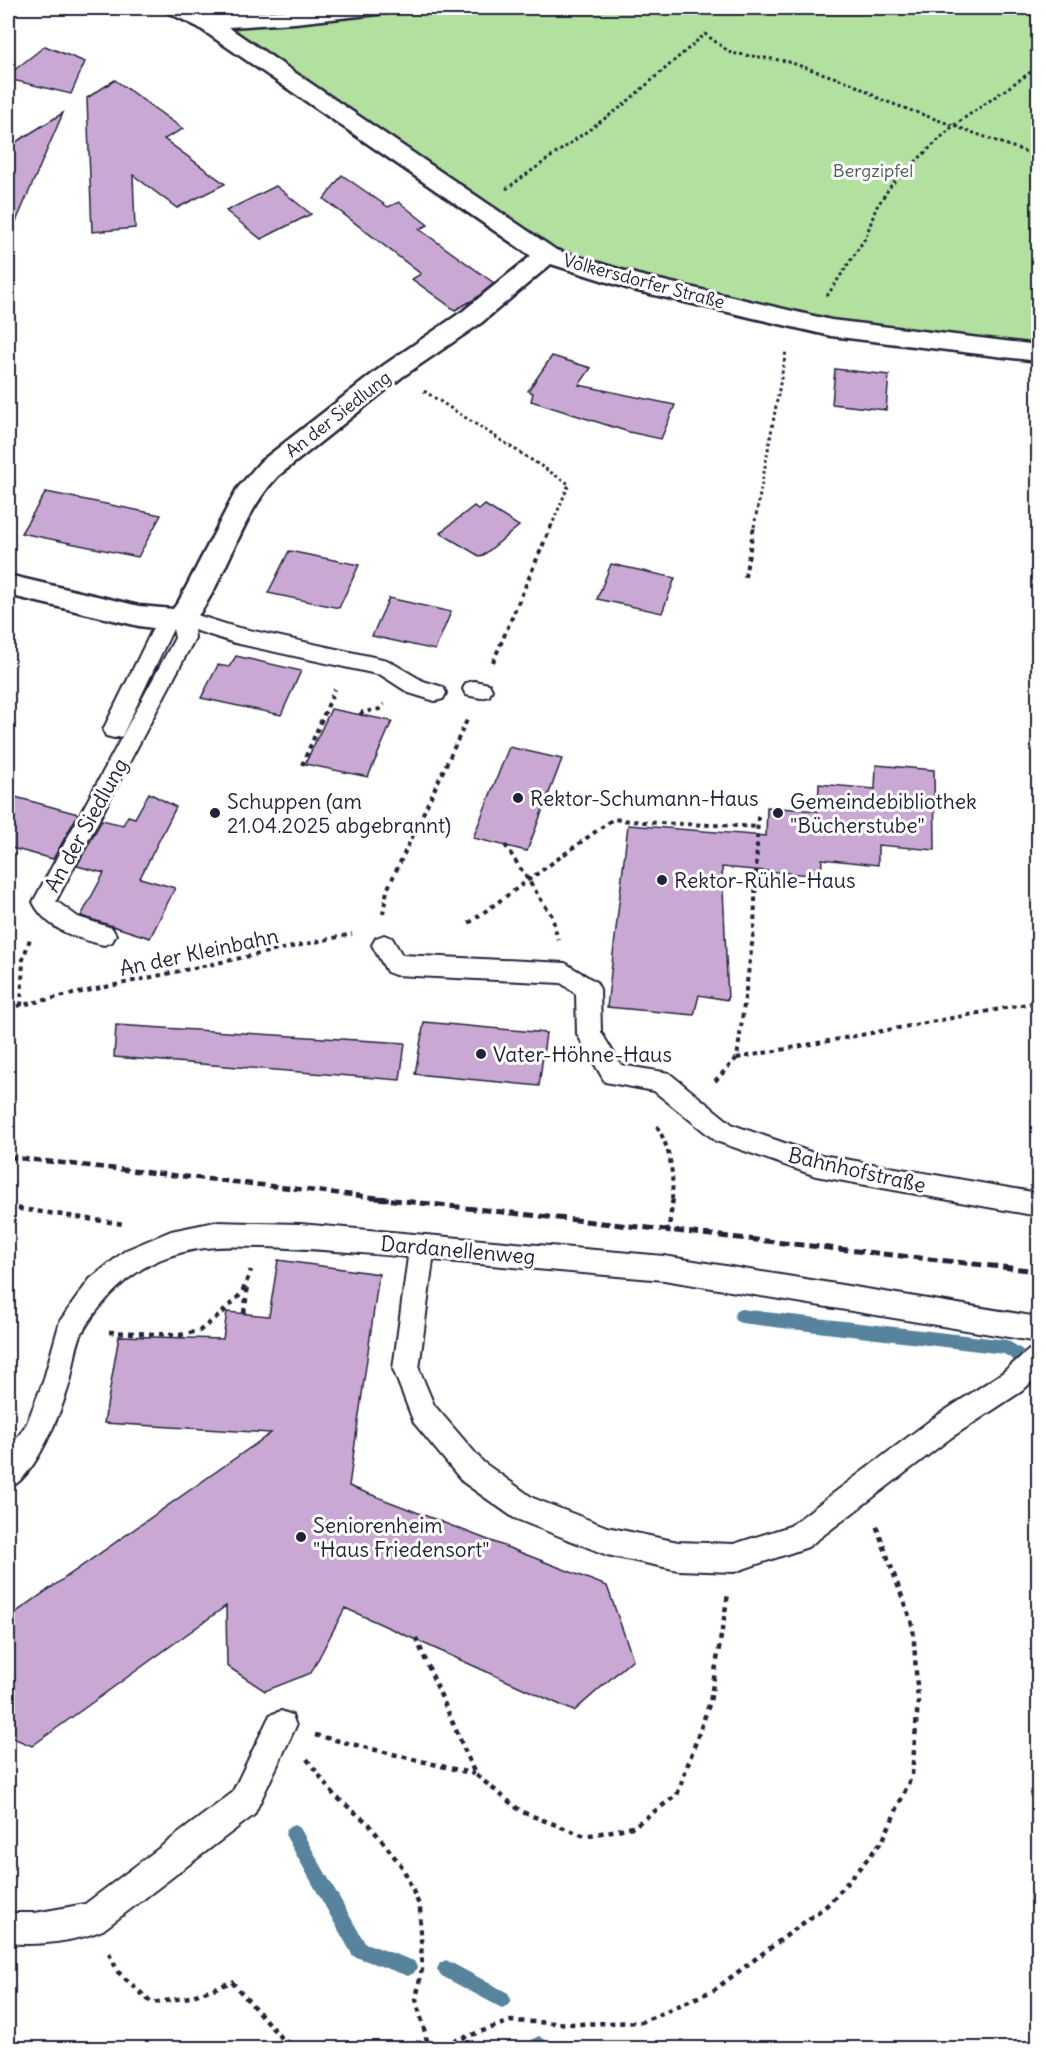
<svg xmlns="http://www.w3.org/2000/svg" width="1046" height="2056" font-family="Delius,sans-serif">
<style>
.green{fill:#b1e09f;stroke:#6a816d;stroke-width:1.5}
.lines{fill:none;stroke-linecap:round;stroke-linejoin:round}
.stream{fill:#59839d;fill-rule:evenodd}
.building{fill:#c9a9d4;stroke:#22223b;stroke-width:1.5}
.service-casing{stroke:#22223b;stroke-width:4}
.minor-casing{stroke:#22223b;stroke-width:5}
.path-far2{stroke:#22223b;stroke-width:3;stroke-dasharray:3 3;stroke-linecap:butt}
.path-far1{stroke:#22223b;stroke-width:4;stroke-dasharray:4.5 4.5;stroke-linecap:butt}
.path{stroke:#22223b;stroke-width:4.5;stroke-dasharray:5 5;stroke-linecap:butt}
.service{fill:#fff;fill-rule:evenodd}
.minor{fill:#fff;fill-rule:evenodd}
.rail-far1{stroke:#22223b;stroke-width:4.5;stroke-dasharray:8 4.5;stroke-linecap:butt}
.rail{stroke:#22223b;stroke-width:5;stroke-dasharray:10 5;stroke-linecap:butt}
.poi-dot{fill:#22223b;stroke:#fff;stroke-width:2}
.labels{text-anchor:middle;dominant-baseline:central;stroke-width:6;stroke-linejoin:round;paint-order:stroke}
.far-park-label{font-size:18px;fill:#4d5b59;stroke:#fff}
.far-street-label{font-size:18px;fill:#22223b;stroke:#fff}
.poi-label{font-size:21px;fill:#22223b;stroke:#fff;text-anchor:start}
.street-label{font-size:21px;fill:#22223b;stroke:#fff}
</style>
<rect width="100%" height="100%" fill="#fff"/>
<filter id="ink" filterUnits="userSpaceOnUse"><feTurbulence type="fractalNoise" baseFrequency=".0167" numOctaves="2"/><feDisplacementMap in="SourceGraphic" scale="12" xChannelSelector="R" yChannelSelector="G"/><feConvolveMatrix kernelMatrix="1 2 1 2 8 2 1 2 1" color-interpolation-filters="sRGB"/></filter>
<g filter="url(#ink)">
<path class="green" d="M378,8h660v345l-207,-25 -284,-73 -341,-233 89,-5z"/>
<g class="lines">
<path class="stream" d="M741,1309l266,31 31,20v16l-34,-22 -263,-31 -5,-2 -2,-5 2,-5z
M294,1825l6,3 65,115 49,18 3,6 -3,6 -6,3 -55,-20 -65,-116 -3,-6 3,-6z
M446,1960l62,33 3,6 -3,6 -6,3 -6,-3 -56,-30 -3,-6 3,-6z
M539,2036l9,6 3,6h-20l-1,-3 3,-6z"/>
</g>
<path class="building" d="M45,46l40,16 -14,32 -63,-15v-4z
M115,80l68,49 -19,10 61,45 -48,24 -44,-33 2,53 -43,4 -5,-134z
M63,113l-55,127v-93z
M342,175l46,32 11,-5 29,23 -9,4 75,54 -19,16 -20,11 -43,-31 9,-5 -97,-75z
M276,186l35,28 -50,25 -35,-28z
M552,356l39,12 -12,17 96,20 -14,34 -32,-7 -98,-31 2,-8 -5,-2z
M835,369l54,6 -3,35 -54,-6z
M46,492l115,23 -23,42 -117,-24z
M485,505l34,21 -38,31 -41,-24 34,-27 5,4z
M289,551l70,14 -20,43 -71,-15z
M611,564l64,14 -13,35 -65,-14z
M389,598l62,14 -16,38 -63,-14z
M236,656l65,15 -20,44 -80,-17 17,-33 11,2z
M331,709l61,12 -24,56 -63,-13z
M509,747l53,12 -35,92 -54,-13z
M876,765l58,5 1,80 -57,-5v20l-56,-6 -1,17 -99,-9 6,133 -29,-5 -5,20 -87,-8 21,-182 138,11 1,-29 51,4 1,-27 56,5z
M149,793l27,14 -36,71 35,10 -25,50 -69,-22 23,-43 -27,-7 25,-46 21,5 5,-9 7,2z
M8,795l70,19 -25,45 -45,-12z
M424,1022l122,11 -7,53 -124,-12z
M116,1025l289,18 -5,37 -286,-23z
M278,1260l101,14 -30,212 258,100 26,73 -59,52 -229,-103 -34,65 -46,18 -38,-25 -1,-60 -194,140 -24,-10v-118l263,-185 -167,-10 15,-87 104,3 4,-27 42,4z"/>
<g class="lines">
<defs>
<path id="service" d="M181,610l54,17 152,33 36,21 20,6 3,6 -3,6 -8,2 -26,-8 -28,-18 -146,-32 -41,-13 1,8 -139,263 22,16 34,11 4,7 -4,7 -8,3c-28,-7 -57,-15 -71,-43l142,-264 -2,-9 -51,107 -8,2 -8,-2 -3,-6 54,-110 3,-5 7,-3 6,2z
M474,681l15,3 3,6 -3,6 -8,2 -15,-3 -3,-6 3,-6z
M384,935l8,3 10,17 163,8 31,19 4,7 1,43 20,33 48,8 64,52 83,29 222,39v23l-222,-40 -100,-35 -62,-50 -49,-9 -28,-48 -1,-40 -15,-11 -166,-8 -8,-3 -15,-27 4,-7z
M215,1222l85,2 364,32 374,61v25l-374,-62 -231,-20 -14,109 15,36 49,57 50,36 74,29 71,15 56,2 56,-18 142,-107 70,-46 27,-23 9,-4v30l-16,15 -70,46 -144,110 -74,25 -56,-2 -71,-15 -83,-33 -10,-4 -51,-36 -49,-59 -21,-54 15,-112c-49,-4 -97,-9 -145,-10 -31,-1 -61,-2 -90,8 -39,11 -71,44 -91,78 -7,14 -8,34 -12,49 -8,27 -35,98 -62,106v-36l19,-29 16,-41 17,-61 30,-42 36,-29 45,-19z
M281,1711l11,4 4,11 -42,89 -151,115c-29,12 -65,16 -95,13v-30h27l50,-9 147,-111 38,-78z"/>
<path id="minor" d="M166,8h27l16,7 114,-7h65l-2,5 -8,1 -83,9 -67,4 328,223 82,25 193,45 207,25v16l-207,-25 -198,-46 -82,-26 -70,59 -79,54 -124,99c-40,42 -50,104 -87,149l-24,5 -28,-4 -131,-31v-20l131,31 34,3 6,-8 58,-112 23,-27 124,-97 79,-54 68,-55 -333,-229 -29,-14z"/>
</defs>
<use href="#service" class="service-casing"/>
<use href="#minor" class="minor-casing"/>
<path class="path-far2" d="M506,189l115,-82 84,-73 26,19 55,8 65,22 31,17 156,56
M827,296l39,-59 10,-29 16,-24 61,-58 85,-59
M424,391l145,93 -18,43
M754,527l32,-176"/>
<path class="path-far1" d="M745,577l9,-51
M493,662l58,-136
M360,715l3,-3 17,-3 4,-5
M302,765l33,-76
M505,845l47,71 6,24
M383,914l4,-24 81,-172
M469,923l144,-104c48,6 97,5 145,8
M21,1006l2,-47 8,-23
M8,1008l344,-74
M737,1058l301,-56
M715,1081l22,-23 17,-129 4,-113
M657,1126c13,23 17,46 15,73"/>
<path class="path" d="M8,1207l115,17
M668,1234l5,-36
M244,1313l4,-28
M109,1332l71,3 19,-4 22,-17 21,-21 9,-23
M416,1638l59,136 47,38 63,24 48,-9 44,-32 33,-93 18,-108
M315,1735l159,39
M307,1759l27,36 35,29 34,44 17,39 2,62 -6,30 13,49
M109,1953l9,19 34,31 38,-6 42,-15 49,56 15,10
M434,2048l77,-27 65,3 66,-2 72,-32 116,-87 53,-63 29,-65 6,-73 -5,-75 -37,-102"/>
<use href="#service" class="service"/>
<use href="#minor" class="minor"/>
<path class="rail-far1" d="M8,1157l381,42"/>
<path class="rail" d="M376,1198l662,73"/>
</g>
</g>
<g class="poi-dot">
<circle cx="518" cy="798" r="6"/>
<circle cx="215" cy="813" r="6"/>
<circle cx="778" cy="813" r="6"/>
<circle cx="662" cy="880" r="6"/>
<circle cx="481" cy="1054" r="6"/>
<circle cx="301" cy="1537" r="6"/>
</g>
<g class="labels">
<g class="far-park-label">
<text x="873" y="170">Bergzipfel</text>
</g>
<g class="far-street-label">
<text transform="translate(644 281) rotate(15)">Volkersdorfer Straße</text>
<text transform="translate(338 414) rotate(-38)">An der Siedlung</text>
</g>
<g class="poi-label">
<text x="530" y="798">Rektor-Schumann-Haus</text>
<text x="227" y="801">Schuppen (am<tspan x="227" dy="24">21.04.2025 abgebrannt)</tspan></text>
<text x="790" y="801">Gemeindebibliothek<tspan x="790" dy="24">"Bücherstube"</tspan></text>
<text x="674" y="880">Rektor-Rühle-Haus</text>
<text x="493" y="1054">Vater-Höhne-Haus</text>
<text x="313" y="1525">Seniorenheim<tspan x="313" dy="24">"Haus Friedensort"</tspan></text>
</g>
<g class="street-label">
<text transform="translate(86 825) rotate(-61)">An der Siedlung</text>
<text transform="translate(199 952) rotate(-12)">An der Kleinbahn</text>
<text transform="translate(857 1170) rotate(13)">Bahnhofstraße</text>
<text transform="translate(458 1250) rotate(5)">Dardanellenweg</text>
</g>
</g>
<rect width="1046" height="2056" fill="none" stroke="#fff" stroke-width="30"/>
<rect x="15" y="15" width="1016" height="2026" fill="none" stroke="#22223b" stroke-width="2" filter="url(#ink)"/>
</svg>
